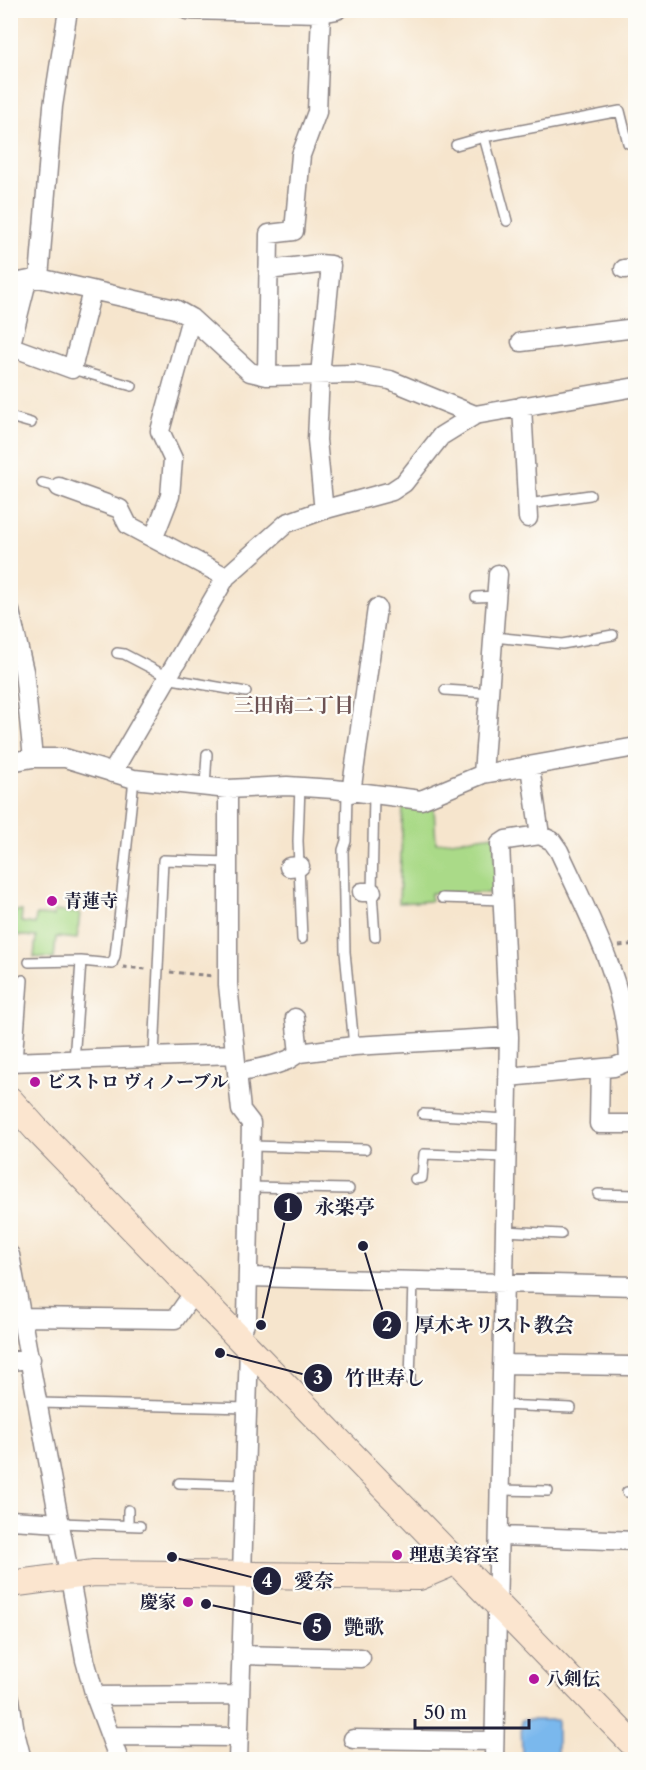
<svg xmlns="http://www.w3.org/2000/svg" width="646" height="1770" font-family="'Libre Caslon Text','Noto Serif JP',serif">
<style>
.green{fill:#aada88;stroke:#667e62;stroke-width:1.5}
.water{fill:#7ab8ed;stroke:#4e6d94;stroke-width:1.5}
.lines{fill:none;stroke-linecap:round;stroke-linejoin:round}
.lane-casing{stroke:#8c8484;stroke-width:12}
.street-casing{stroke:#8c8484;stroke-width:21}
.secondary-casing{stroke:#8c8484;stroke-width:28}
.path{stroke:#8c8484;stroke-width:3;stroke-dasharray:4.5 4.5;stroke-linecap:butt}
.lane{stroke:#fff;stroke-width:9}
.street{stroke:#fff;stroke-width:18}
.secondary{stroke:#fbe5cf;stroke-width:26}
.poi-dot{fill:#b5179e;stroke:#fdfcf7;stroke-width:2}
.labels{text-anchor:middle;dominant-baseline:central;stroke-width:4.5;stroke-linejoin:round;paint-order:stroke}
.poi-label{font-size:18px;font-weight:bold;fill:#22223b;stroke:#fdfcf7;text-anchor:start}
.neighbourhood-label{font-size:20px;font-weight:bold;fill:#6d5253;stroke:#fdfcf7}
.leader{fill:none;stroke:#22223b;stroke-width:2}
.callout-dot{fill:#22223b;stroke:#fdfcf7;stroke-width:2}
.mark-label{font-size:18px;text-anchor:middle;font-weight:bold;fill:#fff}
.callout-label{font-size:20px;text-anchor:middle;font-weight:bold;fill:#22223b;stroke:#fdfcf7;stroke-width:4.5;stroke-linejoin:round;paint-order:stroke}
</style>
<rect width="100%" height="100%" fill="#fdfcf7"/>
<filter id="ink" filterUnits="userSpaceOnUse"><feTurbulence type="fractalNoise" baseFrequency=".0167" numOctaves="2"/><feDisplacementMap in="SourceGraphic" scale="12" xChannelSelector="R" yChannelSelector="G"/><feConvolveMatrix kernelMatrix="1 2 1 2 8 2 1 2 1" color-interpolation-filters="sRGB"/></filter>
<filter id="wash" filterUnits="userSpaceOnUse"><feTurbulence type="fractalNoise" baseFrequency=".008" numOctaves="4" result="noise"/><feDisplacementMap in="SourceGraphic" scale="24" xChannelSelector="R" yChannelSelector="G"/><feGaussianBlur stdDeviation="1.35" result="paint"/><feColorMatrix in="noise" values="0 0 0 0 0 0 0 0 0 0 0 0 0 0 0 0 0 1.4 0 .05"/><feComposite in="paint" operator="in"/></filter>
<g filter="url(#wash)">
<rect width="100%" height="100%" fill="#f6e5cd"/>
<path class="green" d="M403,805l31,2 2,36 58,-8 3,58h-66v8l-32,2z
M15,911h7l-1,11 14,2 1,-9 18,1v-5l26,2 -3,26 -21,-2 -2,22 -20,-2 2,-20 -23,-2z"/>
<path class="water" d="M521,1720h36v39h-35z"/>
</g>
<g filter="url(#ink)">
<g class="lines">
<defs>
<path id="lane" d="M484,137l23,84
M456,145l28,-8 136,-26 8,32 8,-1
M72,369l60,17
M10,417l21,6
M42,483l17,4
M528,504l62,-9
M476,597l21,-1
M494,637l68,7 51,-9
M117,653l7,1 48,25 74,13
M445,690l45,3
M300,786l-2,55 4,98
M205,787l2,-33
M347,792l-1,49 -3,9 2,102 9,94
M374,795l-2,97 3,45
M442,898l61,2
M29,962l52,-1 31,3 3,-8 19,-177
M154,1056l9,-196 66,2
M74,1061l7,-100
M17,1062l6,-82
M423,1114l84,5
M251,1146l114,3
M415,1179l7,-1 2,-24 82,3
M250,1187l99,2
M598,1194l38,1
M505,1231l56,3
M410,1380l3,-99
M39,1403l209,5
M501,1405l70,3
M179,1483l65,2
M500,1490l48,1
M627,1492h9
M61,1523l79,3
M128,1525v-15"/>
<path id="street" d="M187,10l134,3 16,-3
M624,269l12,-1
M268,270l51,-6 12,1 -11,110 -3,65 6,62 3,7
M39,278l14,-172 15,-96
M10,284l29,-6 136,31 16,9 59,54 17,4 87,-2 36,6 85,35 161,-28
M521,342l115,-14
M12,347l60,22 20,-78
M10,348l17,-67
M267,376l2,-142 25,-3 7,-76 16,-43 4,-99
M522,406l6,112
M59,487l61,22 8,16 98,52
M154,537l16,-41 3,-37 -13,-28 31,-113
M10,611l14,60 9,87
M10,762l23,-4h32l69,21 94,10 59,-3 47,3 87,11 62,-26 153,-27
M112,773l114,-196 61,-54 39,-14 66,-18 12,-8 37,-47 34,-21
M483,774l15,-200
M228,789v196l13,125 10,13 -4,196 -8,19
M351,793l26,-185
M289,867l11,-1
M362,892h10
M295,1018l4,35
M10,1062l225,-8
M600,1069l-1,55h37
M237,1073l37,-8 14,-5 11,-7 55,-7 155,-9
M508,1077l106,-10 15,-6c-2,-76 -39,-143 -70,-210l-7,-10 -12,-6 -10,-68
M10,1255l75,405 10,36 24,64
M248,1277l388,9
M23,1317l152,2 19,-27
M10,1361l21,-2
M502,1364l128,2 6,2
M10,1520l51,3
M500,1536l136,5
M242,1575l7,-228
M241,1655l120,3
M95,1696l144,-1
M10,1699l5,33 7,28
M110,1736l129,1
M353,1739l141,2
M238,1760l6,-185
M494,1760l15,-723 -9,-193 6,-4 34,-5"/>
<path id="secondary" d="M10,1100l26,29 600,618
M10,1584l84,-11 325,4 26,-11 8,-8"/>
</defs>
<use href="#lane" class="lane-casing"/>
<use href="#street" class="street-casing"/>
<use href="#secondary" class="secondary-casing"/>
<path class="path" d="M619,946l17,-2
M123,967l23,2
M170,972l44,4"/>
<use href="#lane" class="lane"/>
<use href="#street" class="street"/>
<use href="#secondary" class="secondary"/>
</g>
</g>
<g class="poi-dot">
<circle cx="52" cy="901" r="6"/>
<circle cx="35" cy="1082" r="6"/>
<circle cx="397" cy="1555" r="6"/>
<circle cx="188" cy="1602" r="6"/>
<circle cx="534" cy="1679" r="6"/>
</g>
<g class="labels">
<g class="poi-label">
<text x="64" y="901">青蓮寺</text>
<text x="47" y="1082">ビストロ ヴィノーブル</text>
<text x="409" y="1555">理恵美容室</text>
<text x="176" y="1602" text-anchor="end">慶家</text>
<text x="546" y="1679">八剣伝</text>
</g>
<g class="neighbourhood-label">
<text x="294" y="705">三田南二丁目</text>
</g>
</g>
<path class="leader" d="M261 1325L288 1207M363 1246L387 1325M220 1353L318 1378M172 1557L267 1581M206 1604L317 1627"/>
<g class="callout-dot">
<circle cx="261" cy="1325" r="6"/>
<circle cx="363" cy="1246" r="6"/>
<circle cx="220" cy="1353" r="6"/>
<circle cx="172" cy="1557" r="6"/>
<circle cx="206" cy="1604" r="6"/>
<circle cx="288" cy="1207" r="15"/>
<circle cx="387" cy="1325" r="15"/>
<circle cx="318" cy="1378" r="15"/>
<circle cx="267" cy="1581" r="15"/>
<circle cx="317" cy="1627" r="15"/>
</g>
<g class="mark-label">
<text x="288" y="1213">1</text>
<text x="387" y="1331">2</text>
<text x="318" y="1384">3</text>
<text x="267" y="1587">4</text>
<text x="317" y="1633">5</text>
</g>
<g class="callout-label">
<text x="345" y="1214">永楽亭</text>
<text x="494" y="1332">厚木キリスト教会</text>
<text x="385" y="1385">竹世寿し</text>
<text x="314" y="1588">愛奈</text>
<text x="364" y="1634">艶歌</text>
</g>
<rect width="646" height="1770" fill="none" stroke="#fdfcf7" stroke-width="36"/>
<path d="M415 1719v9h114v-9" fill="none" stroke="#22223b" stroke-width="3"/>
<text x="424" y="1719" font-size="18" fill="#22223b" stroke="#fdfcf7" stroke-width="4.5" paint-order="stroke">50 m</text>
</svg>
